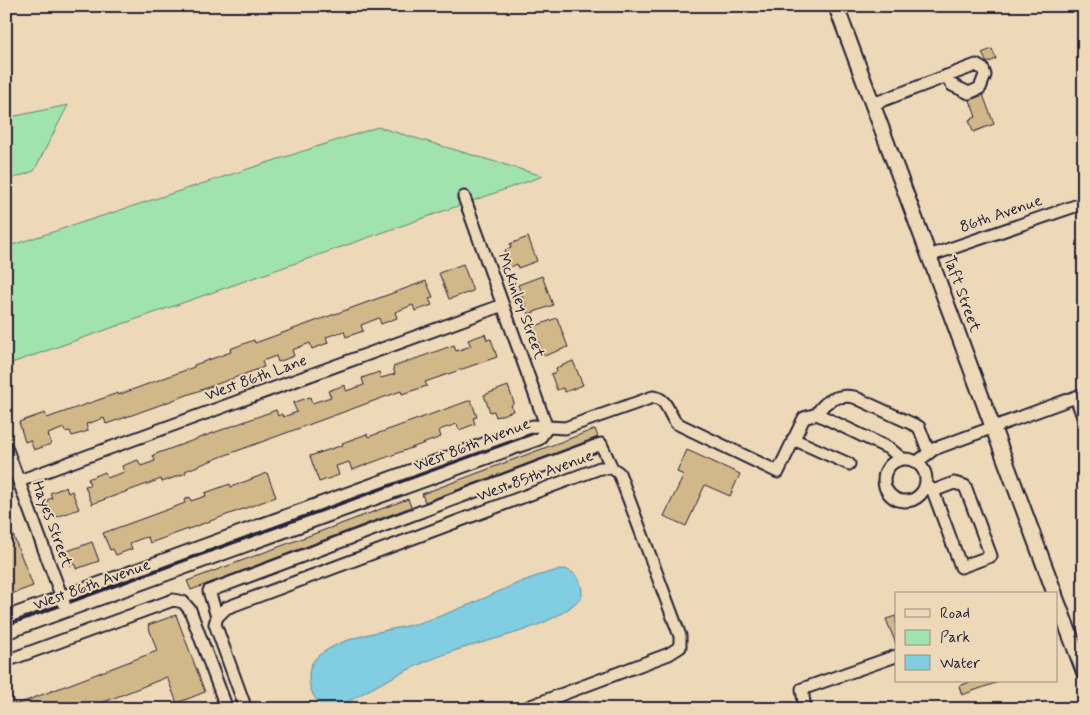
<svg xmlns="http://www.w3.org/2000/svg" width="1090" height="715" font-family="Mynerve,sans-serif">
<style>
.green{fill:#a0e3ae;stroke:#618274}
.water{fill:#81cde1;stroke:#5b899f}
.building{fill:#d2b789;stroke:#22223b}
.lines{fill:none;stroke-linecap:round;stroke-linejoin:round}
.minor-casing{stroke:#22223b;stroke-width:15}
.major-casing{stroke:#22223b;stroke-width:18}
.minor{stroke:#edd8b7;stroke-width:11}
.major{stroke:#edd8b7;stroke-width:14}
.labels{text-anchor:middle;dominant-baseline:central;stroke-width:4;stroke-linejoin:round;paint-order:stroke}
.street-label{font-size:16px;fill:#22223b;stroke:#edd8b7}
</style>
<rect width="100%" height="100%" fill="#edd8b7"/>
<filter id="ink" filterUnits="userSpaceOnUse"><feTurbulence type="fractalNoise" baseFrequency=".02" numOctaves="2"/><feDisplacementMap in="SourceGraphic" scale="10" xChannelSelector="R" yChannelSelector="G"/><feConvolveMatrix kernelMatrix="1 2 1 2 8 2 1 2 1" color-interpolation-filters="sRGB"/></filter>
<g filter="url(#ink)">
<path class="green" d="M68,105l-34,66 -28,10v-63z
M378,127l165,49 -537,189v-118z"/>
<path class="water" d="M565,569c14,5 17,13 17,27 -26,32 -90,42 -128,55 -39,13 -75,33 -110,53 -7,3 -15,6 -22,1 -15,-10 -18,-38 -4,-49 27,-21 65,-24 97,-32 15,-4 29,-9 43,-15 36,-13 68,-34 107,-40z"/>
<path class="building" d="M992,49l4,10 -9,4 -5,-10z
M983,95l11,29 -21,8 -4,-12 7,-3 -6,-17z
M528,237l9,24 -19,7 -1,-4 -6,3 -6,-17 6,-2 -1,-4z
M463,264l10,27 -24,8 -10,-26z
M542,276l11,29 -24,9 -11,-29z
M426,281l7,16 -4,2 3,6 -17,6 -2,-6 -18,7 2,6 -16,6 -2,-6 -18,7 2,6 -17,6 -2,-6 -18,6 2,6 -16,6 -2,-6 -18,7 2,6 -16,6 -2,-6 -14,5 2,6 -132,48 -26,9 -2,-6 -14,5 -4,1 2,7 -16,5 -2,-5 -5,1 -1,-4 -16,6 3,10 -17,6 -4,-10 -5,2 -6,-20 26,-9 2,5 71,-25v2l76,-28v-2l37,-13 -1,-3 24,-9 1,3z
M557,318l11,29 -24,9 -11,-29z
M485,334l2,6 4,-1 6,18 -72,25 2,4 -25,8 -1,-3 -178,65 -38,15 1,2 -24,9 -1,-3 -69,25 -7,-18 5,-1 -2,-6 17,-7 2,6 17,-6 -2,-6 16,-6 3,6 14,-5 -2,-6 123,-45 2,6 4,-2 1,3 14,-5 -4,-9 17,-6 2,6 19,-6 -3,-6 17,-6 1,6 18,-6 -2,-7 17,-6 2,6 14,-4 -2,-7 61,-22 2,6 15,-5 -3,-6z
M573,361l10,24 -18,7 -2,-4 -6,2 -6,-16 6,-2 -1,-4z
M508,386l6,17 -3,2 2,6 -17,6 -2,-6 -4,1 -6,-17z
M471,400l6,17 -4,1 2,6 -16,6 -2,-6 -15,5 -3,2 2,6 -89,33 -3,-8 -13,4 3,9 -20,7 -9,-26 33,-11 -1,-2 25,-9 1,3z
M595,429l3,8 -173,65 -3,-8z
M687,450l53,24 -10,22 -25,-11 -19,41 -22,-10 20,-41 -7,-3z
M267,473l9,24 -126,46 -2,-6 -5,1 -13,5 2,6 -16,6 -3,-6 -3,1 -7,-17 66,-24 16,-6 -1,-3 6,-3 1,4 15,-5 -1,-3 25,-9 1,3z
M66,487l2,6 4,-2 7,18 -25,9 -7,-18 5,-2 -2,-5z
M408,499l3,8 -220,83 -4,-9z
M6,517l27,69 -27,10z
M92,542l7,19 -23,8 -1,-5 -5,2 -5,-14z
M176,615l29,77 -28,11 -10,-26 -81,32h-80v-26l9,22 142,-54 -9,-26z
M896,616v28l-10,-25z
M973,681h25v1l-36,13 -3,-9z"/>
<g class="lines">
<defs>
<path id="minor" d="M873,104l103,-39 7,4 2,6 -5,13 -11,5 -17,-8 -6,-9
M464,197l83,231
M929,256l155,-53
M1076,397l8,23
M817,414c7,-13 21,-20 37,-17l65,30 10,26
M793,439l56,25
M6,447l58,156
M884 480a21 21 0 1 1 42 0a21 21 0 1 1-42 0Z
M917,462l17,-13 150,-55
M19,481l484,-176
M926,484l7,7 28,76 30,-11 -26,-70 -11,-3 -21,8
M6,617l527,-191 32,2 88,-31c14,1 15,16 23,26l102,49 26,-54 13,-4 73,35 12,10
M217,617l9,-9 374,-140h12l7,5 61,163v11l-11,7 -146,55
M6,633l533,-194 8,-11
M6,661l167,-61 10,2 7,8 37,99
M246,709l-31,-85 2,-7 -8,-26 392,-147 11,24
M805,709l-3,-20 94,-33"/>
<path id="major" d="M836,6l219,588
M1056,598l28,74"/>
</defs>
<use href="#minor" class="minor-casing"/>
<use href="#major" class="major-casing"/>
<use href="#minor" class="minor"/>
<use href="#major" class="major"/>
</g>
</g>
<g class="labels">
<g class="street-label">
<text transform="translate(1001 214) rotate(-19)">86th Avenue</text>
<text transform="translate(962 294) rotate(70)">Taft Street</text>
<text transform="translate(521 306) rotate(70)">McKinley Street</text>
<text transform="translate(256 378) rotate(-20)">West 86th Lane</text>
<text transform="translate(472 445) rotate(-21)">West 86th Avenue</text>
<text transform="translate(535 476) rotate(-20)">West 85th Avenue</text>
<text transform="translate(52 524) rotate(70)">Hayes Street</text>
<text transform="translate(92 585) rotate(-20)">West 86th Avenue</text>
</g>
</g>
<rect width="1090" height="715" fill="none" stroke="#edd8b7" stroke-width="25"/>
<rect x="12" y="12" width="1065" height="690" fill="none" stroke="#22223b" stroke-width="2" filter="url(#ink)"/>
<rect x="895" y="592" width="162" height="90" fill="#edd8b7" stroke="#9c8f85"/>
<rect x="905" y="609" width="25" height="8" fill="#edd8b7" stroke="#9c8f85"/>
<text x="940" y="618" font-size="15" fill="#22223b">Road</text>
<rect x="905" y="630" width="25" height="15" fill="#a0e3ae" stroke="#9c8f85"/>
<text x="940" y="642" font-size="15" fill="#22223b">Park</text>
<rect x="905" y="655" width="25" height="15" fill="#81cde1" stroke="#9c8f85"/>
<text x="940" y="668" font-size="15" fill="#22223b">Water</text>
</svg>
